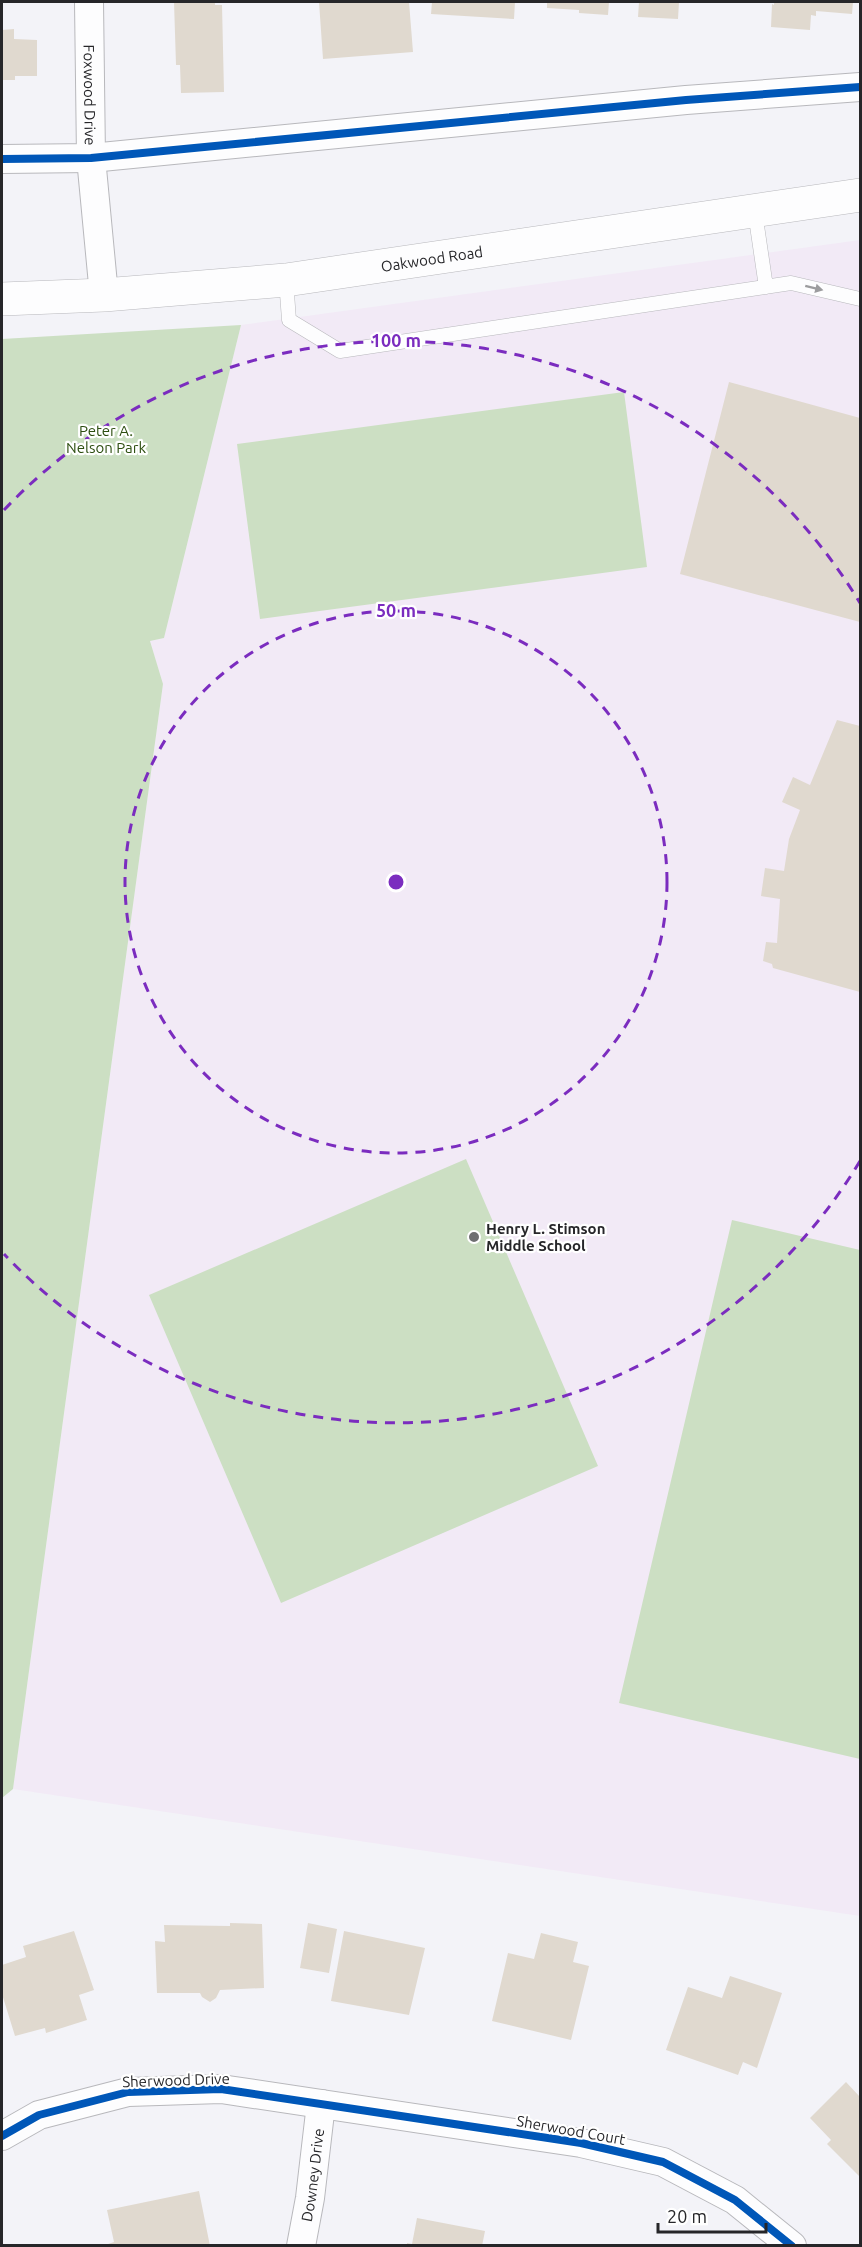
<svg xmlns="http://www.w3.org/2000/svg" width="862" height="2247" font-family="Ubuntu,sans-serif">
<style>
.education{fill:#f2eaf6}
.green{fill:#ccdfc3}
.building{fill:#e0d9cf}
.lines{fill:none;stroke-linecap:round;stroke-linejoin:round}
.lane-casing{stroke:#b8b8bc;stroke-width:15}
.street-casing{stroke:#b8b8bc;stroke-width:30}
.secondary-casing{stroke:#b8b8bc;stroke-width:34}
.lane{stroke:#fdfdfe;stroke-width:14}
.street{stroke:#fdfdfe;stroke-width:28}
.secondary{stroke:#fdfdfe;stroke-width:33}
.cycleway-casing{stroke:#fff;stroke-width:11}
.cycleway{stroke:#0057b8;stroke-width:8}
.oneway{fill:#9c9c9e}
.ring{fill:none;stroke:#7b2cbf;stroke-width:3;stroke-dasharray:10 8}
.poi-dot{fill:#6e6e71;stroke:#fff;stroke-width:2}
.labels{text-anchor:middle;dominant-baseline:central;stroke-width:4.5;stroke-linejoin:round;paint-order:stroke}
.street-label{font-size:15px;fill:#262629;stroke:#fff}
.park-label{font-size:15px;fill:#2d4e10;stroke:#fff}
.poi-label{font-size:15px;font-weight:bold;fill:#262629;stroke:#fff;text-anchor:start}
.centre{fill:#7b2cbf;stroke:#fff;stroke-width:3}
.ring-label{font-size:18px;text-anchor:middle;font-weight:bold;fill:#7b2cbf;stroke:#fff;stroke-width:4.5;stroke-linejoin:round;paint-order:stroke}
</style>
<rect width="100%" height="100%" fill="#f3f3f8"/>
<path class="education" d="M860,240v1676l-847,-127 150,-1105 -13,-43 14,-3 77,-313z"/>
<path class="green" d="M241,325l-77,313 -14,3 13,43 -150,1105 -11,9v-1459z
M624,392l23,175 -387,52 -23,-175z
M466,1159l132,307 -317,137 -132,-308z
M732,1220l128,30v509l-241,-56z"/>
<path class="building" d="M174,2h41v3h7l2,87 -43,1 -1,-28h-4z
M319,2h90l4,50 -90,7z
M432,2h83l-1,17 -83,-5z
M547,2h62l-1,13 -29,-2v-3l-32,-2z
M639,2h40l-1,17 -40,-2z
M774,2h79l-1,12 -36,-3v5l-5,-1 -1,15 -39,-3 1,-23 2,1z
M14,29v10l23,1v36h-22v4h-13v-50z
M729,382l131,36v204l-180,-48z
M837,720l23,6v266l-87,-24 -1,-4 -9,-3 3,-19 11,1 3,-44 -19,-3 4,-28 19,3 5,-32 11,-29 -18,-8 11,-25 17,8z
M230,1923l32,1 2,64 -44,2 -4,8 -6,4 -8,-5 -2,-4h-43l-2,-52 10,1 -1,-17 66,1z
M308,1923l29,6 -8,44 -29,-5z
M74,1931l20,59 -15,5 8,25 -41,13 -1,-5 -30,8 -13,-42v-29l24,-8 -3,-11z
M344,1931l81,17 -16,67 -78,-14z
M541,1933l37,9 -5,20 16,4 -18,74 -79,-19 16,-68 26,6z
M730,1976l52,17 -25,75 -14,-6 -5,13 -72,-25 22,-63 34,11z
M846,2082l14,15v80l-33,-33 4,-4 -21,-22z
M199,2191l11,55h-108l12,-4 -7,-32z
M417,2218l68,13 -3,15h-75v-3l5,1z"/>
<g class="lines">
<defs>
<path id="lane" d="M755,212l11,75
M286,280l3,40 51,31 451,-68 69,16"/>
<g id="street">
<path id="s1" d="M89,2l2,156 13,137"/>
<path d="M2,159l89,-1 595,-58 174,-13"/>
<path d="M2,2136l37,-21 89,-23 93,-3 360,54 82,19 72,38 57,46"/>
<path id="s2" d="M301,2246l9,-48 11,-94"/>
</g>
<g id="secondary">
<path id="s3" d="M2,299l102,-4 182,-15 574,-85"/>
</g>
</defs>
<use href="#lane" class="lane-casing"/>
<use href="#street" class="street-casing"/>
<use href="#secondary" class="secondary-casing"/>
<use href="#lane" class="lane"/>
<use href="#street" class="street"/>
<use href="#secondary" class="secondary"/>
<defs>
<path id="cycleway" d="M2,159l89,-1 595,-58 174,-13
M2,2136l37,-21 89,-23 93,-3 360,54 82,19 72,38 57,46"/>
</defs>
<use href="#cycleway" class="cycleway-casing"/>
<use href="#cycleway" class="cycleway"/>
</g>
<defs><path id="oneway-solid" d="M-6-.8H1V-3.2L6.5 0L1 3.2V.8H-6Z" transform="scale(1.5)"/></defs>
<use class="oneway" href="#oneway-solid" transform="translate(814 288) rotate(14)"/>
<g class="ring">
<circle cx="396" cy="882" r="271"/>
<path d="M860 1161A541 541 0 0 1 4 1254M4 510A541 541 0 0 1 860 603"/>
</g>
<circle class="poi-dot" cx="474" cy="1237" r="6"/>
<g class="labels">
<g class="street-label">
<text stroke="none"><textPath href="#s1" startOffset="93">Foxwood Drive</textPath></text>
<text stroke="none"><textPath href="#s3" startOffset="432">Oakwood Road</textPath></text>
<text transform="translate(176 2080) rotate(-2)">Sherwood Drive</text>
<text transform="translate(571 2130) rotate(10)">Sherwood Court</text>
<text stroke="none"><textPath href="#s2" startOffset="72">Downey Drive</textPath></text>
</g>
<g class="park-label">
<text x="106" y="430">Peter A.<tspan x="106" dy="17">Nelson Park</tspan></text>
</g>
<g class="poi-label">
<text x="486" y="1228">Henry L. Stimson<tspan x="486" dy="17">Middle School</tspan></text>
</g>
</g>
<circle cx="396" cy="882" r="9" class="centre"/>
<g class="ring-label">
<text x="396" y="347">100 m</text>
<text x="396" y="617">50 m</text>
</g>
<rect width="862" height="2247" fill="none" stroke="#262629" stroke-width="6"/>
<path d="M658 2223v9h108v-9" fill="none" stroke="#262629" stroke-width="3"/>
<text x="667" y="2223" font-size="18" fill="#262629" stroke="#ffffff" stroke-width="4.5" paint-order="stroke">20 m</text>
</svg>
